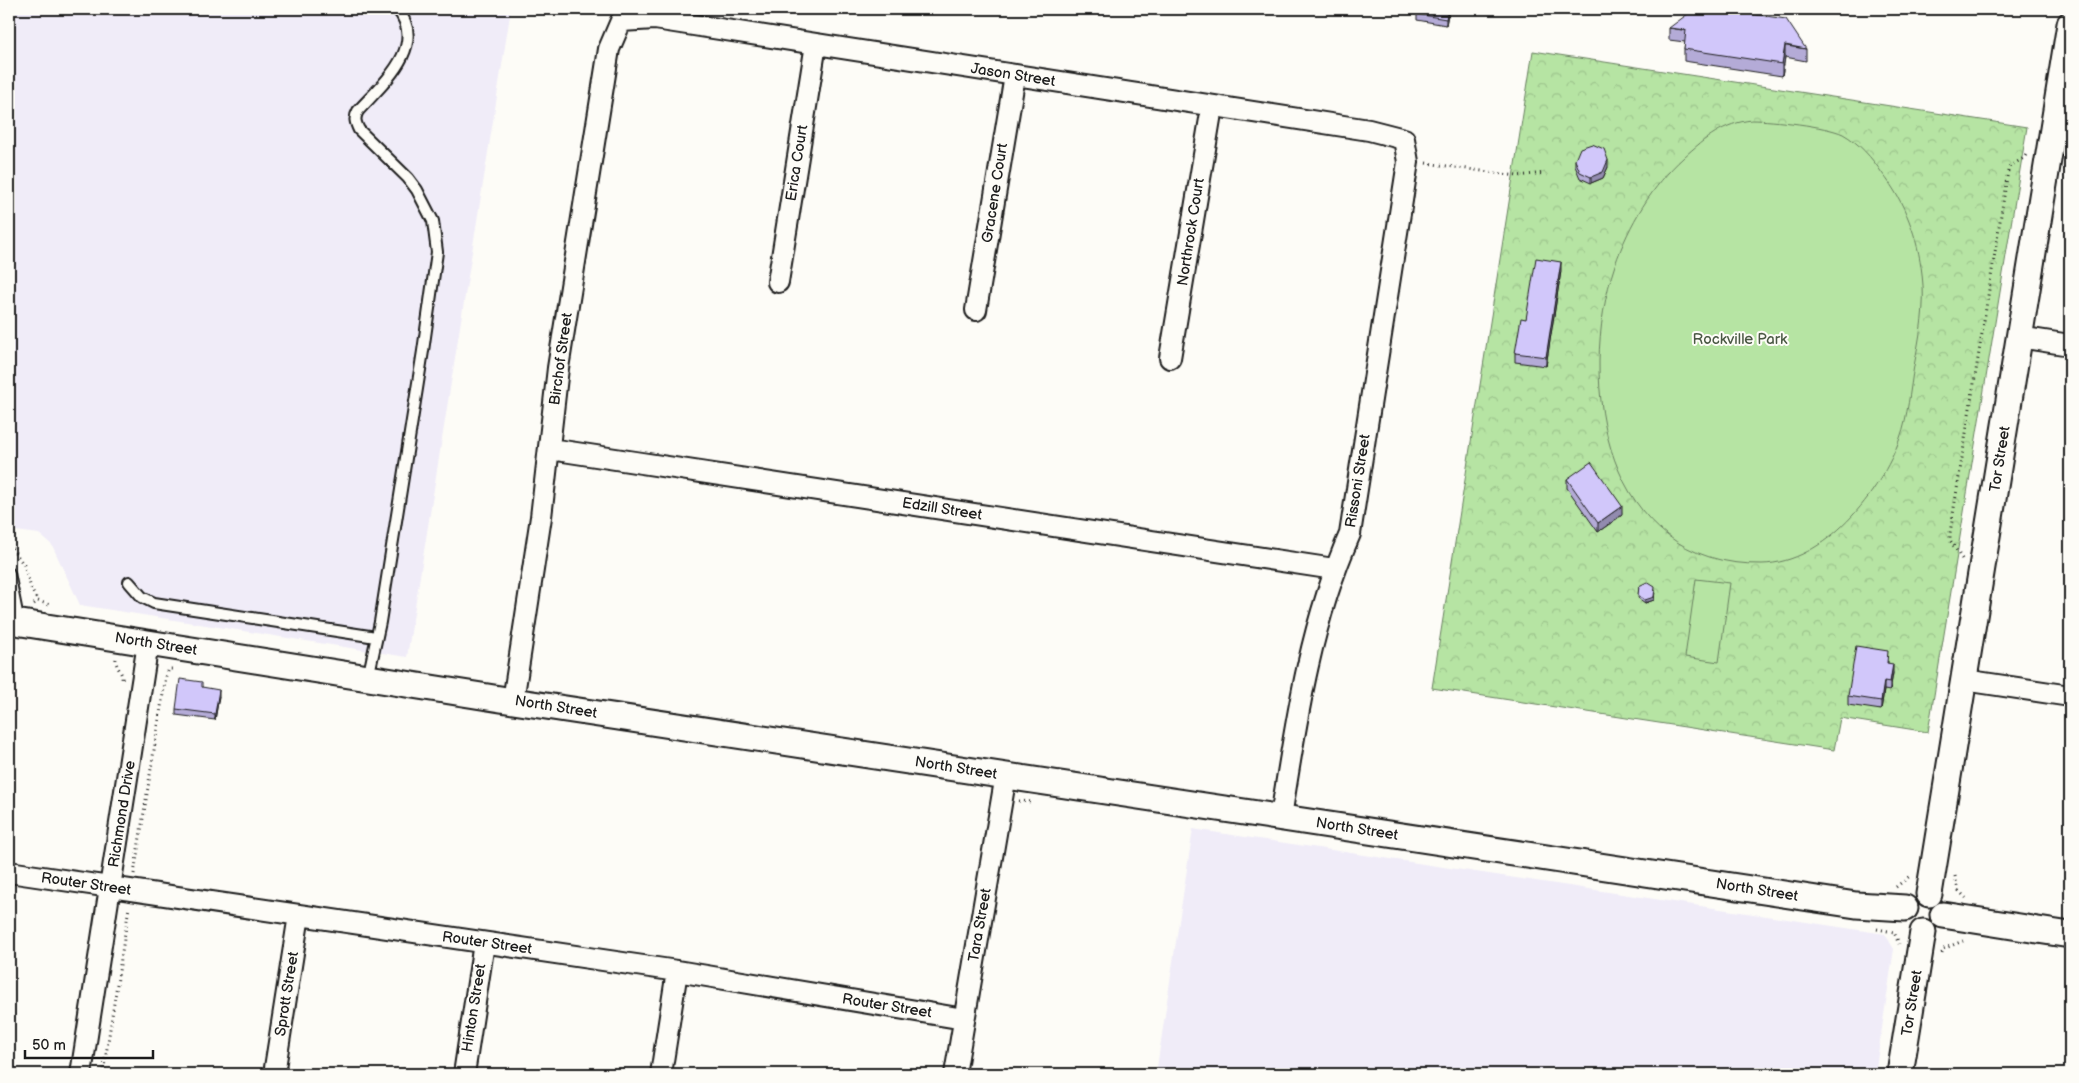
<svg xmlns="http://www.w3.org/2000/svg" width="2079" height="1083" font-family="'Balsamiq Sans',sans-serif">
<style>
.built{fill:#f0ecf8}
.park{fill:url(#park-crowns);stroke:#698060}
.garden{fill:#b6e4a3;stroke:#698060}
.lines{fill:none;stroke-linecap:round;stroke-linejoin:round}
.service-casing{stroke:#1c1c1c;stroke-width:14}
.minor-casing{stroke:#1c1c1c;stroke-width:24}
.tertiary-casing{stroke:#1c1c1c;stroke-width:29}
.path{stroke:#1c1c1c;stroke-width:3;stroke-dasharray:1 4;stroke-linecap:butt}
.service{stroke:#fdfcf7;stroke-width:10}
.minor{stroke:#fdfcf7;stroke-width:20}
.tertiary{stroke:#fdfcf7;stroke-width:25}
.wall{fill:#b4abd7;stroke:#1c1c1c}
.shaded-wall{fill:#928baf;stroke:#1c1c1c}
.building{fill:#d1c7fa;stroke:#1c1c1c}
.labels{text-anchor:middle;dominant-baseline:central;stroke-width:4;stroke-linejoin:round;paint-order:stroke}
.street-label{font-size:15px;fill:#1c1c1c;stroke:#fdfcf7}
.park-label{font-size:15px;fill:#4a5844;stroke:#fdfcf7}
</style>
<defs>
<pattern id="park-crowns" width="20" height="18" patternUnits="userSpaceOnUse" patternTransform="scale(1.25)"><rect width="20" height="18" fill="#b6e4a3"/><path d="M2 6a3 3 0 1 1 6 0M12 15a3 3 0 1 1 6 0" fill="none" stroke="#9cc38c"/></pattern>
</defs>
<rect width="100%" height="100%" fill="#fdfcf7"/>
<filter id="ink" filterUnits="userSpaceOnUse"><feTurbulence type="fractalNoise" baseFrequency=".02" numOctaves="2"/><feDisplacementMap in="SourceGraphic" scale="10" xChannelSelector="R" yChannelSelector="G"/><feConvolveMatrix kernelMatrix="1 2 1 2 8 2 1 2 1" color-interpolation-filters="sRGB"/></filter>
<g filter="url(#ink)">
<path class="built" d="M9,9h502l-104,648 -327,-52 -28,-60 -13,-11 -30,-4z
M1193,829l692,105 9,15 -19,125h-719z"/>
<path class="park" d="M1533,51l494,76 -99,605 -88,-14 -6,32 -402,-62z"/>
<path class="garden" d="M1752,120c20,0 74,6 91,14 16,9 29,24 39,39 23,29 36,65 40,101 4,32 -2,61 -8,92 -4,23 -6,50 -14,72 -19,54 -75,125 -138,126 -157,3 -187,-181 -147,-299 14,-41 37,-79 69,-108 21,-19 40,-34 68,-37z
M1696,579l34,4 -11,79 -34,-5z"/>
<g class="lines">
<defs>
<path id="service" d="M9,573l10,50
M129,582l13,15 12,6 222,34
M368,678l12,-56 43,-271 14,-99 -4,-31 -16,-31 -9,-12 -49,-48c-4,-8 -5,-12 -1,-19 23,-26 71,-65 39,-102"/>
<path id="minor" d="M778,282l38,-238
M976,310l39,-235
M2019,337l51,8
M1170,358l42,-251
M550,449l784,120
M1964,680l106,16
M513,701l28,-184 17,-149 51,-319 12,-28 34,-2 714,111 35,9 4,23 -58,372c-40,90 -54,188 -69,283
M9,872l668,99 287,48
M81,1074l67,-431
M274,1074l25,-159
M464,1074l20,-131
M661,1074l16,-103
M955,1074l51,-299"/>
<path id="tertiary" d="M9,621l504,80 1343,204 49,3
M1929,894l141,-870
M1943,915l127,20
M1900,1074l23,-142"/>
</defs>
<use href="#service" class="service-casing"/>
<use href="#minor" class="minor-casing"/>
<use href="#tertiary" class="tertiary-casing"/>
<path class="path" d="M1426,163l91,13 28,-3
M9,544l15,21 8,26 6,10
M1962,559l-12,-19v-7l58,-362 2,-5 14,-8 3,-5
M34,604l4,-3 12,4
M116,659c-1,8 7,13 6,20
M1019,801l14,1
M134,874l32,-198 3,-7h4
M1955,876l3,14 8,8
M1896,887l15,-12
M1877,929l17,3 5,12
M1942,953l1,-4 20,-8
M103,1074l26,-167"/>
<use href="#service" class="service"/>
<use href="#minor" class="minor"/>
<use href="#tertiary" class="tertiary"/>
</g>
<path class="wall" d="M1449,9l-3,16 -29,-5v-6z
M1669,28l137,21v12l-21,-4 -3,19 -98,-15v-12l1,-7 -16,-2z
M1575,160l33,7 -5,11 -12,5 -11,-5 -5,-12z
M1561,271l-15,95 -31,-4v-9l11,-34z
M1567,479l55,36 -24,17 -31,-44z
M1639,586l16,4 -1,10 -9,3 -7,-5z
M1888,661v2l5,10 -3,18 -6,-1 -3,20 -33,-5v-9z
M202,687l17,9 -4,24 -39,-5v-6z"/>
<path class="shaded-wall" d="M1448,9h1l-3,16v-6z
M1785,45v12l-3,19v-12z
M1608,160v7l-5,11 -12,5v-6z
M1561,262v9l-15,95v-9z
M1622,506v9l-24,17v-9z
M1655,590l-1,10 -9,3v-3z
M1893,664v9l-3,18v-9z
M1884,681v9l-3,20v-9z
M219,690v6l-4,24v-6z"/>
<path class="building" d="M1418,9h30l-2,10 -29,-5z
M1690,9h29l67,10 20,30 -21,-4 -3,19 -98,-15 2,-19 -17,-2 20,-15z
M1592,144l12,5 4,11 -5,12 -12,5 -11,-5 -5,-12 5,-12z
M1536,258l25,4 -15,95 -31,-4 6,-35 5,1z
M1591,462l31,44 -24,17 -31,-44z
M1647,582l8,5 -1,10 -9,3 -7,-5 1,-9z
M1856,646l32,5 -1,12 6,1 -3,18 -6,-1 -3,20 -33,-5z
M180,679l22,3v5l17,3 -4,24 -39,-5z"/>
</g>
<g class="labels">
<g class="street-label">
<text transform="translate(1013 75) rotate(9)">Jason Street</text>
<text transform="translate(797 163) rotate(-81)">Erica Court</text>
<text transform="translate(995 193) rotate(-81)">Gracene Court</text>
<text transform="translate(1191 232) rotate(-81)">Northrock Court</text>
<text transform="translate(561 359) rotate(-82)">Birchof Street</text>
<text transform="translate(2000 459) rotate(-81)">Tor Street</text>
<text transform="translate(1358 481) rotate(-81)">Rissoni Street</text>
<text transform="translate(942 509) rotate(9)">Edzill Street</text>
<text transform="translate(156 644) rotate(9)">North Street</text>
<text transform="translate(556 707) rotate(9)">North Street</text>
<text transform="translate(956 768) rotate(9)">North Street</text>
<text transform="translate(122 814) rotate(-81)">Richmond Drive</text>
<text transform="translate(1357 829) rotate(9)">North Street</text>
<text transform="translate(86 884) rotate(8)">Router Street</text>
<text transform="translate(1757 890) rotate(9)">North Street</text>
<text transform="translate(980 925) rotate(-80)">Tara Street</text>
<text transform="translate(487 943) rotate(8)">Router Street</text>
<text transform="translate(287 994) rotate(-81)">Sprott Street</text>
<text transform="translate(1912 1003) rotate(-81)">Tor Street</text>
<text transform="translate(887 1006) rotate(9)">Router Street</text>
<text transform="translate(474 1008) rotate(-81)">Hinton Street</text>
</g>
<g class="park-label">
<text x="1740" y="339">Rockville Park</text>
</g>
</g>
<rect width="2079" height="1083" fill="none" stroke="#fdfcf7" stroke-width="30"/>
<rect x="15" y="15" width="2049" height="1053" fill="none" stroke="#1c1c1c" stroke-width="2" filter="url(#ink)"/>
<path d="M25 1050v8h128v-8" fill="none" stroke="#1c1c1c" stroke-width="2.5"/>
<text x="32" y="1050" font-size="15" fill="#1c1c1c" stroke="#fdfcf7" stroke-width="4" paint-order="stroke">50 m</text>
</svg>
